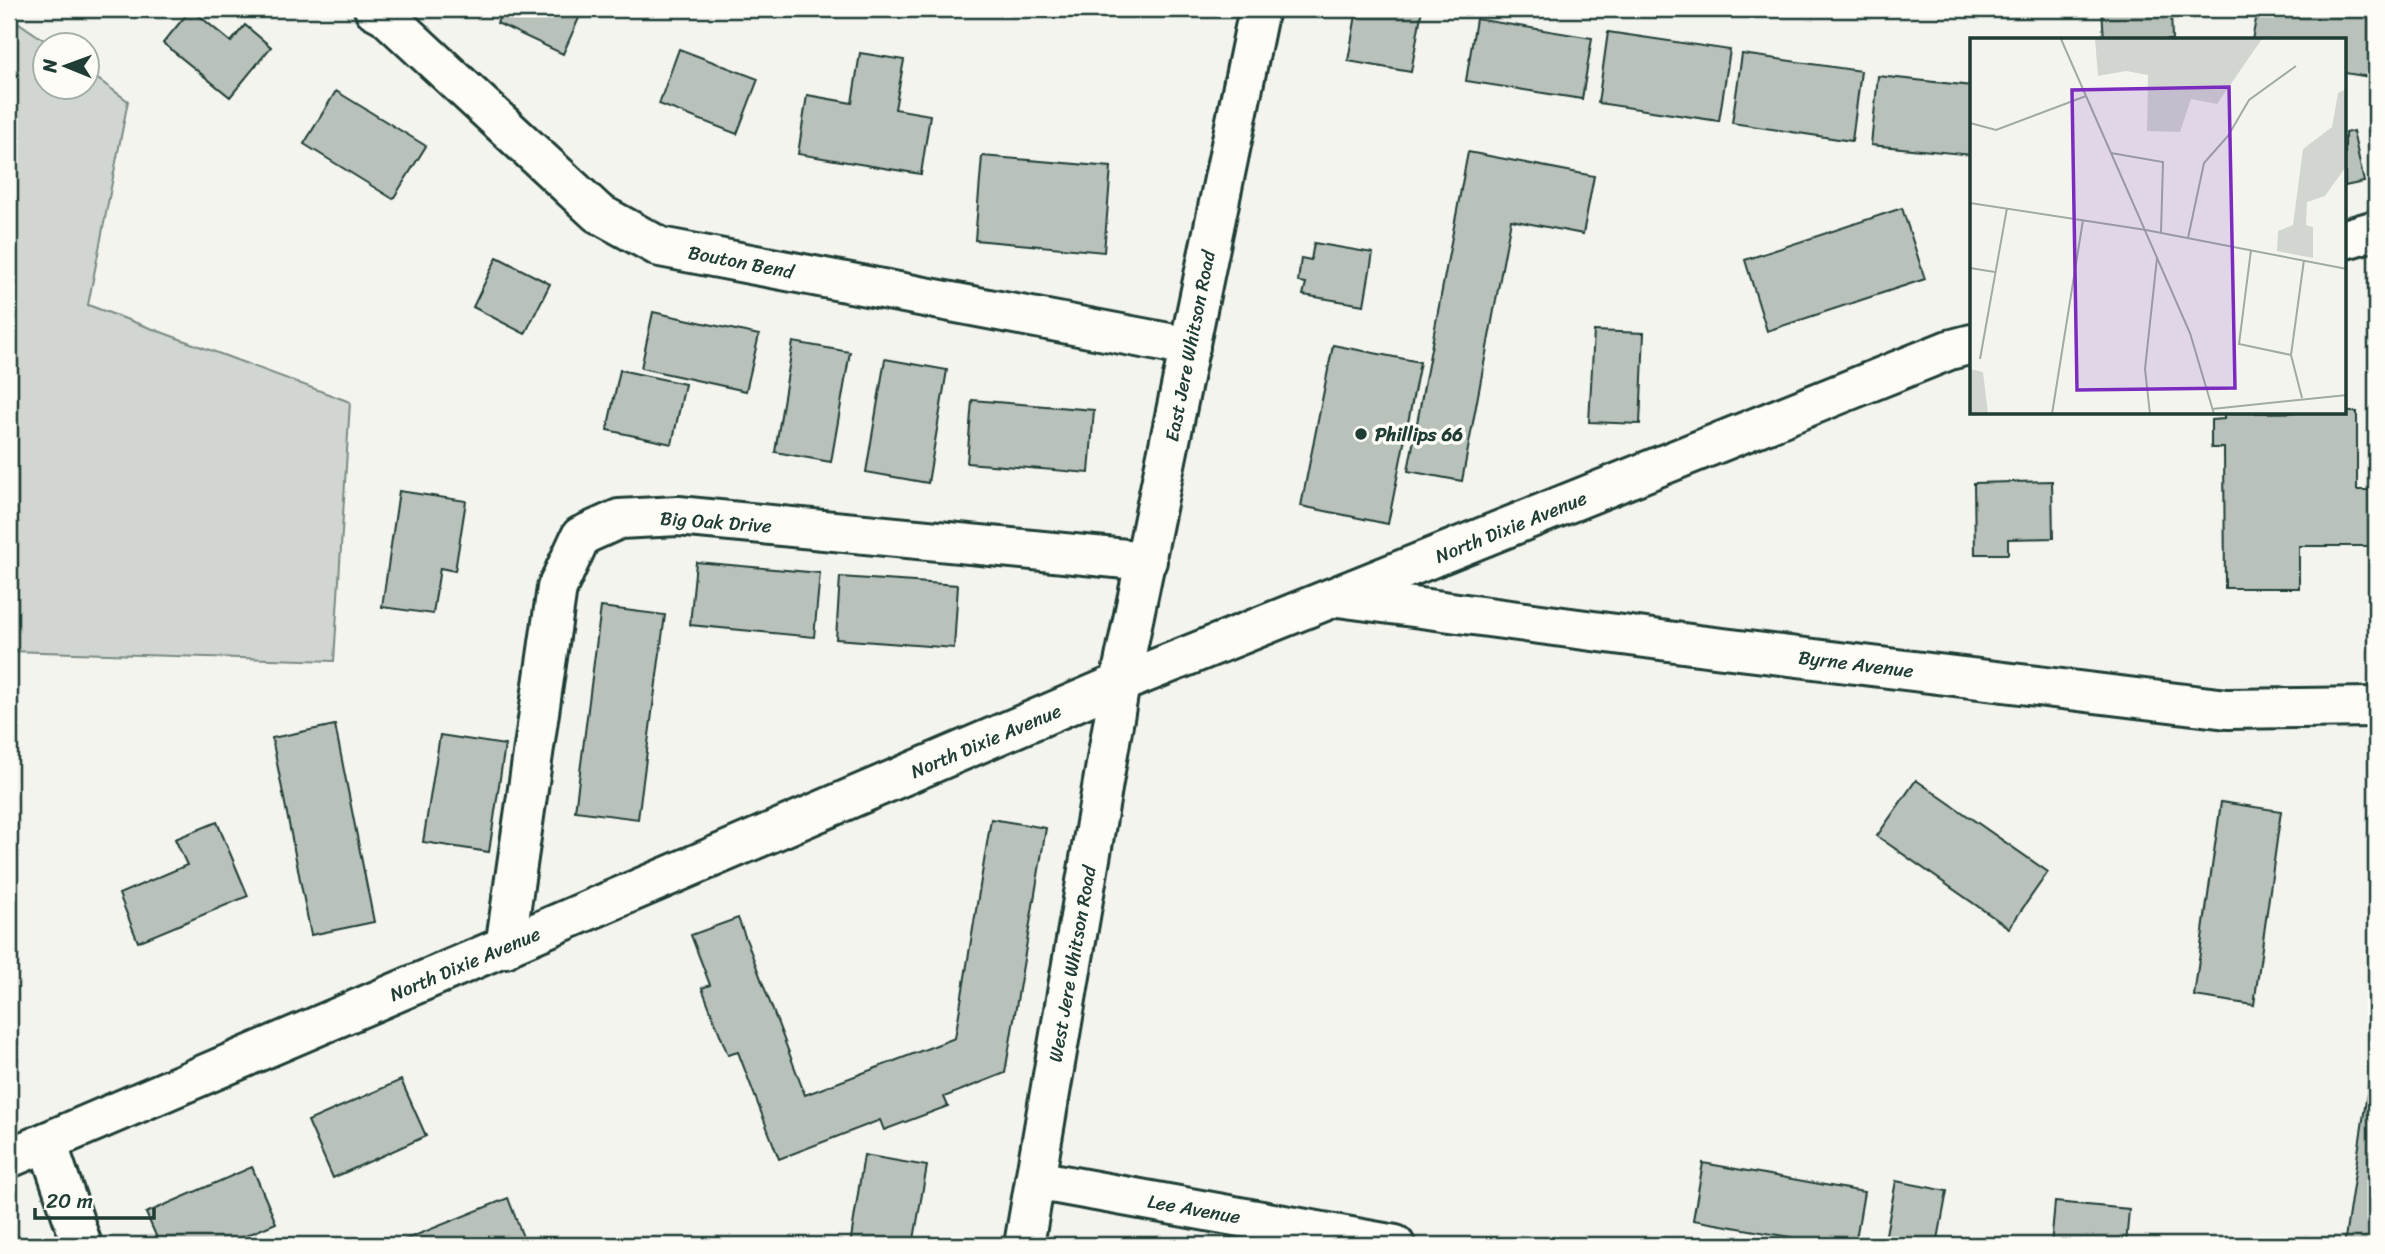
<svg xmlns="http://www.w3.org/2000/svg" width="2385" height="1254" font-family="Sriracha,sans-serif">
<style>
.green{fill:#d1d6d1;stroke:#788a82;stroke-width:2}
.building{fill:#b9c1bb;stroke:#1f3d34;stroke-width:2}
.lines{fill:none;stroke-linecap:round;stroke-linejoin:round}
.street-casing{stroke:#1f3d34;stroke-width:44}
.secondary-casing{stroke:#1f3d34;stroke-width:44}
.street{stroke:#fdfcf7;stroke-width:38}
.secondary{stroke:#fdfcf7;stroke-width:38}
.poi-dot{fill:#1f3d34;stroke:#fdfcf7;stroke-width:2.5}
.labels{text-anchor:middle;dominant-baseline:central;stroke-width:7;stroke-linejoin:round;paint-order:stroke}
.street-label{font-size:19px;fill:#1f3d34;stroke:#fdfcf7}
.poi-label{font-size:19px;font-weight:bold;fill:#1f3d34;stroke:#fdfcf7;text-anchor:start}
.inset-road{fill:none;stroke:#9faba4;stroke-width:2}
.view{fill:#7b2cbf;fill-opacity:0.15;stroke:#7b2cbf;stroke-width:3.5}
.inset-edge{fill:none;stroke:#1f3d34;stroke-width:3.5}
</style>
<rect width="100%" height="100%" fill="#f4f4ef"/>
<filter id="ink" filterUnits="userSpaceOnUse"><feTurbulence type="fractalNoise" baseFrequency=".0143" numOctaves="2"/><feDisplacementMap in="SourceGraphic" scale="14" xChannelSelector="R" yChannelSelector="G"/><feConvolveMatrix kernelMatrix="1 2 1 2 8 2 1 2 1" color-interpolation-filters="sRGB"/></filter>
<g filter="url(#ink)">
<path class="green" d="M9,16l42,29 -5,1v42h42v-16l40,29 -40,204 262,97 -16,259 -325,-10z"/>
<path class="building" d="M191,9l40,33 14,-17 26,22 -41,50 -67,-54z
M503,9h80l-20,45 -66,-31z
M1357,9h65l-11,63 -63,-11z
M2102,9h69l1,31h-68z
M2258,9h118v69l-31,-5v-33h-93z
M1476,19l116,19 -10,61 -116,-18z
M1608,32l122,18 -11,71 -121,-18z
M679,49l79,30 -21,55 -78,-30z
M860,53l44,7 -9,49 35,6 -9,59 -123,-20 9,-59 45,8z
M1742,54l119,17 -9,70 -120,-18z
M1878,76l94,10v69l-101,-10z
M336,91l90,55 -33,53 -89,-55z
M2353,131l11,51 -19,4v-53z
M1468,152l126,24 -11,58 -72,-14 -49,261 -54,-10z
M982,156l129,11 -7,85 -129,-12z
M1902,208l23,71 -158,52 -22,-71z
M1314,243l59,10 -9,52 -61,-10 3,-12 -8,-1 3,-24 10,2z
M497,257l53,27 -25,50 -52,-27z
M653,312l106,23 -13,56 -105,-23z
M1594,331l50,2 -4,91 -51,-2z
M793,342l57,10 -19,110 -56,-10z
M1333,345l87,17 -32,162 -87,-18z
M885,359l62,11 -19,113 -62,-11z
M620,370l65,14 -13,60 -65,-14z
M972,400l122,10 -5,63 -122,-10z
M2345,412h12v78h19v56h-77v42h-74l-1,-140h-13v-28l13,-1v-6z
M2052,481l1,57 -45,1v15h-33l-1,-71z
M399,491l67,10 -11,70 -15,-3 -7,46 -51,-7z
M696,562l124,11 -6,64 -124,-12z
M840,577l118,8 -4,63 -118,-9z
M601,607l64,8 -27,204 -63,-8z
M335,725l39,197 -63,13 -39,-197z
M440,735l65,10 -16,107 -66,-10z
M1916,780l132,92 -39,56 -132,-92z
M2221,802l60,9 -27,194 -60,-9z
M991,819l55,9 -41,245 -61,24 4,9 -64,24 -4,-10 -101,39 -41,-107 -10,3 -26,-67 8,-3 -19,-50 47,-17 67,177 150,-57z
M217,822l31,74 -110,46 -19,-48 68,-29 -12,-26z
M2376,1034v211h-32z
M401,1080l25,56 -93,42 -25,-57z
M864,1155l63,11 -14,79h-63z
M1703,1163l161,29 -9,53h-20l-142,-25z
M252,1167l24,56 -52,22h-64l-14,-32z
M1896,1181l51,10 -10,54h-53z
M508,1198l18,47h-120l-2,-5z
M2055,1202l74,7 -3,36h-75z"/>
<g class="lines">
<defs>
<path id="street" d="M374,9l11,6 213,198 62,34 530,100
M1338,597l360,48 529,64 149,-2
M505,948l52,-360 24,-52 38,-17 59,-3 469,45
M47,1142l35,103
M1035,1180l360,65"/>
<path id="secondary" d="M2345,239l31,-9
M9,1158l1111,-475 829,-333 23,-6
M1024,1245l96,-562 139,-674"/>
</defs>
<use href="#street" class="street-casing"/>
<use href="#secondary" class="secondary-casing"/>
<use href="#street" class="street"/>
<use href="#secondary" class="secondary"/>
</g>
</g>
<circle class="poi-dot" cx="1361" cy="434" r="7"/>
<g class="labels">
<g class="street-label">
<text transform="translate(741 262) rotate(11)">Bouton Bend</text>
<text transform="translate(1190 346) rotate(-79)">East Jere Whitson Road</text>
<text transform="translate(716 522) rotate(4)">Big Oak Drive</text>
<text transform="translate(1511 527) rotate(-22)">North Dixie Avenue</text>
<text transform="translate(1856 664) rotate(7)">Byrne Avenue</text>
<text transform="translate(986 741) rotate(-23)">North Dixie Avenue</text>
<text transform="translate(465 964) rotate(-23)">North Dixie Avenue</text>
<text transform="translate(1072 964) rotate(-80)">West Jere Whitson Road</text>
<text transform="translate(1194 1209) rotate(10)">Lee Avenue</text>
</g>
<g class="poi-label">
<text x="1375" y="434">Phillips 66</text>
</g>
</g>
<g transform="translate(1970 38)">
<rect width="376" height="376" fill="#f4f4ef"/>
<path d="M125,1h167l-45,65 -26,-5 -11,33 -33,-1 1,-56 -22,-4 -28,5zM376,51l-1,79 -20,28 -18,6 -1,23 7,2v31l-36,-7 1,-20 15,-6 10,-76 29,-22 6,-34zM0,331l13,3 5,42h-18z" fill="#d1d6d1"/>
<path class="inset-road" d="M91,1l129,294 24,81M0,85l26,7 90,-34M141,115l52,9 -2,71M0,165l176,27 201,39M218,200l16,-75 24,-27 21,-36 47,-34M281,212l-12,94 52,11M0,230l25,4M10,321l27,-151M332,360l-11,-43 13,-95M242,371l135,-14M82,376l31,-194M180,376l-5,-45 12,-111"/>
<path class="view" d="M259,49l6,301 -158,2 -5,-300z"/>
<rect width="376" height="376" class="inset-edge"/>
</g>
<rect width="2385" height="1254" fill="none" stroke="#fdfcf7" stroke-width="35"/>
<rect x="18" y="18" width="2350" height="1219" fill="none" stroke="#1f3d34" stroke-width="2.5" filter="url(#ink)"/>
<g transform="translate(66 66) rotate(271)"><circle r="33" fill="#fdfcf7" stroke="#a4b0a9" stroke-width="2"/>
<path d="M0-5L12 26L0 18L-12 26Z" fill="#1f3d34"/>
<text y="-10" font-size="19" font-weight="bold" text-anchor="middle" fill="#1f3d34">N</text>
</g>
<path d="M35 1208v10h119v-10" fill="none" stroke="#1f3d34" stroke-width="3.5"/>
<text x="46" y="1208" font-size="21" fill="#1f3d34" stroke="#fdfcf7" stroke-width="5" paint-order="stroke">20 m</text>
</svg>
